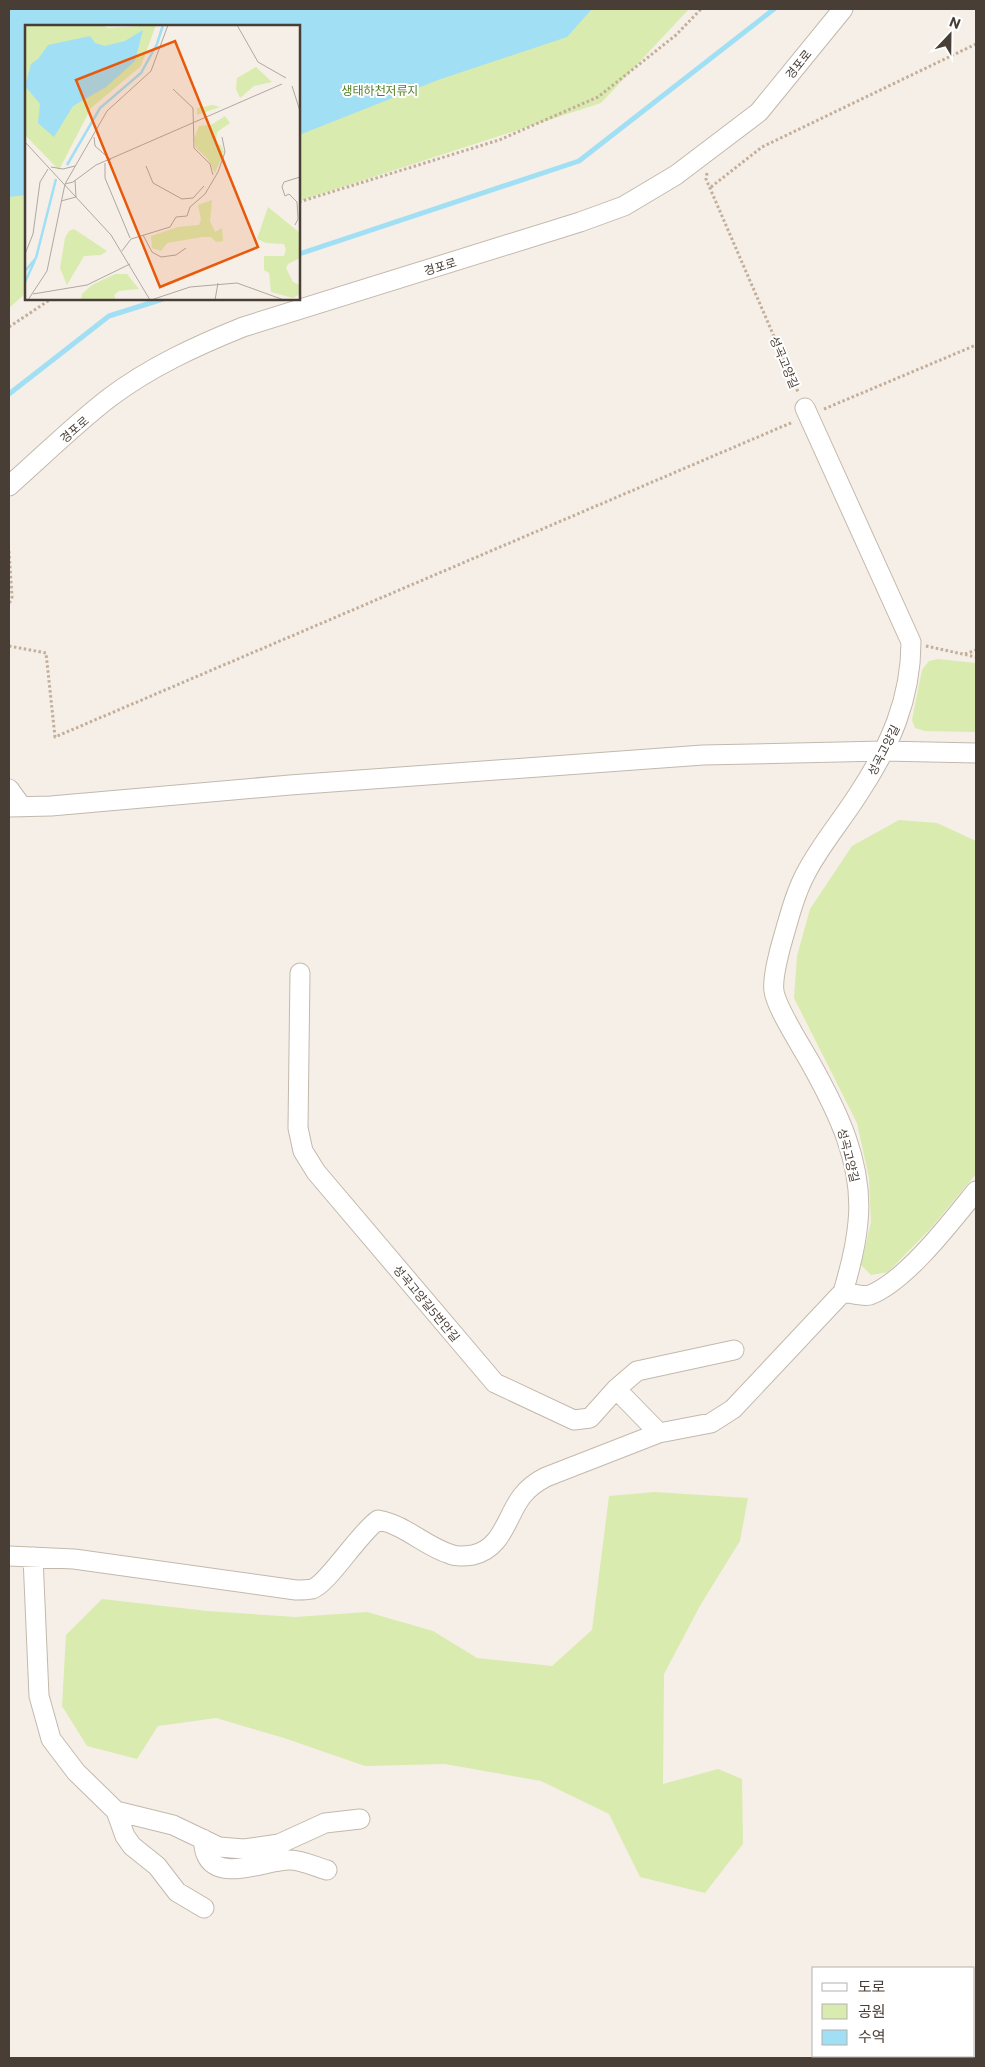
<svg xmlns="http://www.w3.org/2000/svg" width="985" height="2067" font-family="Commissioner,'Noto Sans KR',sans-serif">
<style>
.green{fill:#d9ebae}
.water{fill:#a1dff4}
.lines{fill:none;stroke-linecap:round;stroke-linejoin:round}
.stream{stroke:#a1dff4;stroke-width:5}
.minor-casing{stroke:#c4b8ac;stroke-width:21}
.path{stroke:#c3ae9a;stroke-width:3;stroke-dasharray:2.5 2.5;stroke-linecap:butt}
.minor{stroke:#fff;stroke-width:19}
.labels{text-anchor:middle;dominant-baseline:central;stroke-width:4;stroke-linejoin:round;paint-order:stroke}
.street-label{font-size:12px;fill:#483e36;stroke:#fff}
.park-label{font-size:12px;fill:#547e25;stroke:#fff}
.inset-river{fill:none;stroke:#a1dff4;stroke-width:2.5}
.inset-road{fill:none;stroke:#b0a8a0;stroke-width:1}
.view{fill:#e8590c;fill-opacity:0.15;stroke:#e8590c;stroke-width:2.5}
.inset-edge{fill:none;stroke:#483e36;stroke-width:2.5}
</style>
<rect width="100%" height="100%" fill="#f5efe7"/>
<path class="green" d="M9,9h680l-88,94 -302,98v-175h-273v267l-17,15z
M938,659l38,4v69l-51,-1 -10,-3 -3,-8 10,-50 7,-9z
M899,820l38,3 39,18v333l-45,54 -43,44 -17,3 -10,-10 10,-43 -2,-44 -12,-55 -63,-125 3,-42 13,-47 42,-63z
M655,1492l93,6 -8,43 -39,63 -37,70 -1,110 55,-15 24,10 1,65 -38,49 -65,-16 -31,-63 -68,-33 -96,-17 -80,2 -81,-28 -68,-20 -58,8 -21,33 -50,-13 -25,-40 4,-71 36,-36 105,12 88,6 72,-5 66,19 44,27 75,8 40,-36 17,-134z"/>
<path class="water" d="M9,9h583l-25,28 -129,43 -139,55v-109h-273v169l-17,2z"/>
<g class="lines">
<path class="stream" d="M299,254l280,-93 195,-152
M9,394l100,-78 54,-17"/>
<defs>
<path id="minor" d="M805,408l106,234c0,57 -21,104 -52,151 -17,27 -37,50 -52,78 -11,20 -17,43 -23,64 -4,13 -12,43 -10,56 2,16 27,55 36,71 27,48 54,102 48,160 -2,23 -8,47 -15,70
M9,486c33,-29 65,-61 100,-88 41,-31 87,-52 134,-71l337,-105 44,-16 52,-31 83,-63 84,-103
M9,789l13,18
M9,807l42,-1 239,-21 413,-30 181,-4 92,2
M300,973l-2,155 5,23 13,21 179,211 79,37 16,-2 26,-29 21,-18 97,-21
M616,1389l43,44
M9,1556l65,3 222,31c5,0 11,0 16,-1 15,-4 47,-56 66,-69 28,5 46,26 72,34 6,3 16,2 23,1 30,-7 33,-38 49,-59 7,-9 14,-14 24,-19l113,-44 52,-10 22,-14 110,-117c8,1 20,5 27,3 36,-14 81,-73 106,-104
M33,1557l6,139 12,43 25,33 40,39 57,14 46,22 25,2 35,-5 46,-21 35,-4
M116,1811l9,25 7,10 25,20 20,26 27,16
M203,1839c1,5 1,11 3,15 12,30 62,5 84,6 12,0 26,7 37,10"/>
</defs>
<use href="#minor" class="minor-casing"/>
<path class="path" d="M707,173l-1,6 92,213
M711,187l51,-40 214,-103
M299,202l200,-62 99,-43 78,-62 25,-26
M9,327l42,-28
M824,409l152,-64
M9,551l3,46 -3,7
M9,646l37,7 9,84 738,-315
M926,646l50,11
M965,654l11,-4"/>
<use href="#minor" class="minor"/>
</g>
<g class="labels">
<g class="street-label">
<text transform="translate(798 64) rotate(-51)">경포로</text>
<text transform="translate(440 266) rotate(-17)">경포로</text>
<text transform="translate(785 362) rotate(67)">성곡고양길</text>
<text transform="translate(74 429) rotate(-41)">경포로</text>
<text transform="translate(883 750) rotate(-63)">성곡고양길</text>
<text transform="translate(849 1155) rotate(76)">성곡고양길</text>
<text transform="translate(427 1303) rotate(50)">성곡고양길5번안길</text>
</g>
<g class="park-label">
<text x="380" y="90">생태하천저류지</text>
</g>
</g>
<g transform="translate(25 25)">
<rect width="275" height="275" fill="#f5efe7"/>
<path d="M0,0h77l6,3 48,-3 -15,41 -50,42 -32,62 -34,-35zM231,42l16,15 -18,4 -14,12 -4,-9 1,-11zM188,80l7,2 -23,8v-7zM200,91l5,7 -13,9 -1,11 5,2 3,7 -9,21 -8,-15 -11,-10 -2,-9 5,-13 12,-1zM187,175l-2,21 5,11 7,-4 1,13 -7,1 -5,-5h-9l-35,6 -6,8 -9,-3 -1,-12 27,-9 21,-2 2,-6 -3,-14zM243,182l32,26v25l-12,6 -2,4 7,14 7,3v9l-7,4 -22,-6 -2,-19 -5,-3v-14h20l2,-6 -2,-6 -18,-1 -9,-4zM49,204l33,22 -6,4 -17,1 -17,29 -7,-17 5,-30 4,-7zM90,249h12l12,15 -20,2 -5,4 2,5h-35l1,-6 10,-9z" fill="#d9ebae"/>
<path d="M118,5l-8,31 -29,26 -33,19 -19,31 -16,-14 2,-19 -15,-18 6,-22 7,-5 10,-14 42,-9 5,7 10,3 20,-5z" fill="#a1dff4"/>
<path class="inset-river" d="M42,140l33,-57 41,-35 16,-29 6,-19M0,246l11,-13 20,-79M0,257l10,-22"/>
<path class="inset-road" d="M212,0l21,37 28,16M267,61l8,25M148,64l20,19 1,40 16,16 3,11M69,112l1,9 16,14M0,117l86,93 39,65M80,138v15l25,60M121,141l7,17 29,16 11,-1 11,-12M26,142l12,2 12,-3M40,159l8,-2 23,-17 186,-81M36,176l15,-4 -1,-17M270,200l3,-6 -1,-17 -8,-8 -4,2 -3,-9 2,-5 16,-5M118,210l9,17 9,5 15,-2 10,-7M97,226l9,-12 39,-12 6,-10 11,-1 3,-9 15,-13 13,-22 7,-20 -3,-15M0,229l8,-20 7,-52 8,-13M8,269l54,-9 43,-21M3,275l19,-29 18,-87 42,-73 44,-40 17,-46M126,275l39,-13 47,-4 47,17M190,275l3,-17"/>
<path class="view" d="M150,16l83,206 -98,40 -84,-207z"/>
<rect width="275" height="275" class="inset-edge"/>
</g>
<rect width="985" height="2067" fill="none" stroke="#483e36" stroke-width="20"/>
<rect x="812" y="1967" width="162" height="90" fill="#ffffff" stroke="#b6b2af"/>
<rect x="822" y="1983" width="25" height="8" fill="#ffffff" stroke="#b6b2af"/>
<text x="858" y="1992" font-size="15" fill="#483e36">도로</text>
<rect x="822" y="2004" width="25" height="15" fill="#d9ebae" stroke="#b6b2af"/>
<text x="858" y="2017" font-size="15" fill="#483e36">공원</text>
<rect x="822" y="2030" width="25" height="15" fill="#a1dff4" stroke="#b6b2af"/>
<text x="858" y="2042" font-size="15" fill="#483e36">수역</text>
<g transform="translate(950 35) rotate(22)" stroke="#ffffff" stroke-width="4" paint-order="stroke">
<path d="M0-4L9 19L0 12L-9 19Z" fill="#483e36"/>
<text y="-8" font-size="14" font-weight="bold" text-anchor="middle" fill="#483e36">N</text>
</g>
</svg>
